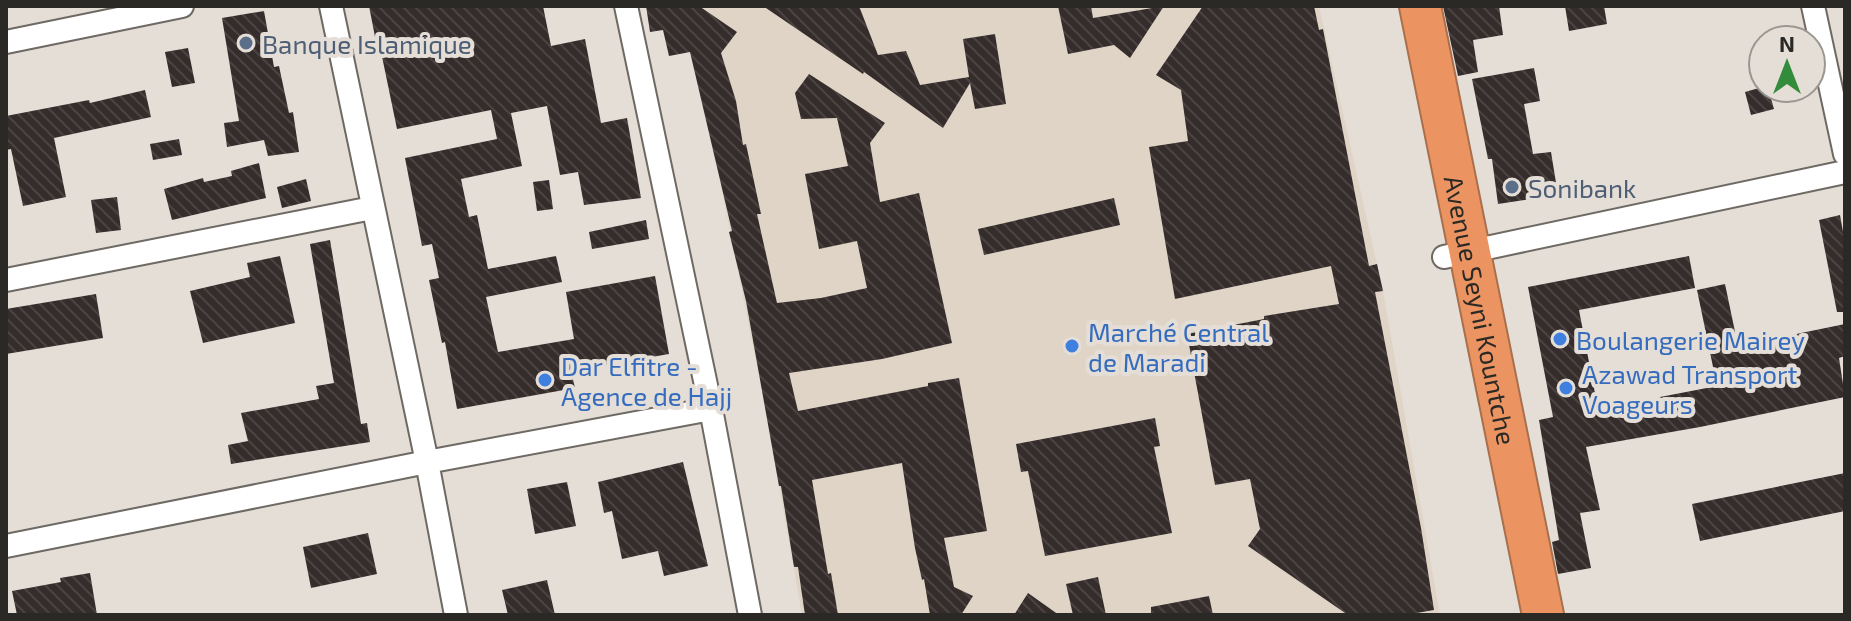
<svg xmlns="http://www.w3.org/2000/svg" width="1851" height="621" font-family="'Exo 2',sans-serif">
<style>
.built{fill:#e0d4c7}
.building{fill:url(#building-back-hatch)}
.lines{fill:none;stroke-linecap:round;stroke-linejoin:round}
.street-casing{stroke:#6e6963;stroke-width:26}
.highway-casing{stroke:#a86f4c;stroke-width:44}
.street{stroke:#fff;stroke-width:22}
.highway{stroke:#ec9461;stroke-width:40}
.service-dot{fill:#5c6f8a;stroke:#e4ded7;stroke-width:3}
.shop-dot{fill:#3f7fe0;stroke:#e4ded7;stroke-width:3}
.labels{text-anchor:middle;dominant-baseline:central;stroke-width:8;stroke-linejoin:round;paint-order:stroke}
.service-label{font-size:26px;fill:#4e5e75;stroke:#e4ded7;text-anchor:start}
.street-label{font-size:26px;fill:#2b2926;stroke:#e4ded7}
.shop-label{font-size:26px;fill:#366cbe;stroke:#e4ded7;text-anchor:start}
</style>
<defs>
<pattern id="building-back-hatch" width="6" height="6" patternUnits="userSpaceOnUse" patternTransform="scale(2)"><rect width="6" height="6" fill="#352d2c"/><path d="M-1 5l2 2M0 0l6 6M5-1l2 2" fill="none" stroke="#4a4342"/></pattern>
</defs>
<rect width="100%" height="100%" fill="#e4ded7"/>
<path class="built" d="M685,6h634l64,285 57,324h-638l-38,-214z"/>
<path class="building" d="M369,6h174l8,40 34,-7 16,84 26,-5 14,80 -57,7 -6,-33 -18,3 -13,-69 -36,7 11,53 -61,13 8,38 8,-2 11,54 68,-13 6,26 -76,15 12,55 76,-13 -8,-47 89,-16 14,78 -98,17 4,17 -118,21 -12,-67 -3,1 -13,-63 10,-2 -7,-34 -10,2 -17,-88 92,-19 -6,-29 -94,19 -18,-87h-3z
M646,6h53l38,26 -16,21 15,48 7,44 3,-1 15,70h-4l20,89 44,-5 46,-10 -10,-47 -38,8 -14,-75 43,-8 -11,-48 -36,1 -6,-26 14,-19 76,49 -15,20 10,59 39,-9 33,150 -70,16 -93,14 9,38 130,-25v-3l31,-5 28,153 -43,7 10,49 19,9 -12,19h-31l-6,-36 -2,1 -7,-32 -13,-85 -90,17 16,94 3,-1 7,42h-33l-7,-48h-4l-13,-81h-2l-33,-185 -17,-69 3,-1 -42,-179 -21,4 -6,-26 -13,2z
M763,6h96l19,49 28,-4 14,34 49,-8 -6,-38 32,-5 11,70 -31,5 -5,-26 -27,45 -79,-56 -1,2z
M1058,6h33l2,12 71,-12 -34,52 -16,-13 -46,9z
M1203,6h111l5,24 4,-1 46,237 8,-2 6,27 -8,1 46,236 13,82 -29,5h-57l-100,-69 12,-17 -10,-50 -35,6 -28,-151 77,-15v-3l75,-12 -8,-38 -156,33 -26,-152 39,-6 -7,-51 -25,-15z
M1443,6h56l4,29 -30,5 5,32 -20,4z
M1565,6h39l3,18 -38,7z
M264,11l10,56 5,-1 10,47 4,-1 6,40 -31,4 -4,-16 -37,7 -3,-24 15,-2 -17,-103z
M188,48l7,35 -23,4 -7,-35z
M1534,68l6,33 -16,3 9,50 18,-2 7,43 -60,9 -6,-45h-4l-16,-80z
M1759,88h9l6,21 -23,6 -6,-23z
M145,90l6,27 -97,21 12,59 -43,9 -12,-57 -5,1v-34l83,-16 1,3z
M179,139l3,16 -29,5 -3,-16z
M259,163l7,35 -94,22 -8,-31 39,-11 1,4 28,-6 -1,-5z
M306,179l5,22 -29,7 -5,-21z
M549,180l4,29 -16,2 -4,-29z
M117,197l4,33 -25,3 -5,-33z
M1114,198l6,27 -136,30 -6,-26z
M1840,215l5,28v69h-8l-18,-92z
M646,220l3,19 -57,10 -3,-17z
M330,240l31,184 6,-1 3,19 -139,22 -3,-19 20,-4 -7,-28 78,-14 -3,-13 18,-3 -24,-139z
M280,256l15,67 -92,20 -13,-52 60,-14 -3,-14z
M1689,256l6,32 -116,22 19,99 119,-23 -20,-96 28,-6 13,62 107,-22v32l-6,2 6,39 -145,30 -114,20 14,63 -20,3 11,55 -33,6 -6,-32 7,-2 -20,-120 14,-3 -25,-130z
M96,294l7,44 -97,16v-45z
M1155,418l5,28 -6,1 18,86 -127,23 -17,-85 -7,1 -5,-28z
M683,462l25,104 -44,10 -6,-25 -36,8 -10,-48 -8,2 -6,-31z
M1845,473v38l-145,30 -8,-37z
M567,482l9,44 -41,8 -8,-45z
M368,533l9,41 -66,14 -8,-41z
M90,573l7,42h-80l-5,-24 49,-9 -1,-4z
M1098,577l8,38h-33l-7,-31z
M547,580l8,35h-47l-6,-25z
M1028,593l31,22h-45z
M1209,596l4,19h-62v-8z"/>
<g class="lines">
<defs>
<path id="street" d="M331,6l96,456 29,153
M626,6l85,403 39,206
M1813,6l32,148
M6,42l176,-36
M1444,257l401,-85
M6,280l366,-72
M6,546l421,-84 284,-53"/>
<g id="highway">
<path id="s1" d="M1420,6l123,609"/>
</g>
</defs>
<use href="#street" class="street-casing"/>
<use href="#highway" class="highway-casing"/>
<use href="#street" class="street"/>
<use href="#highway" class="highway"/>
</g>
<g class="service-dot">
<circle cx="246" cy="43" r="8"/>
<circle cx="1512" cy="187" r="8"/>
</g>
<g class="shop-dot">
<circle cx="1560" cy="339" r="8"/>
<circle cx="1072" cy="346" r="8"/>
<circle cx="545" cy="380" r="8"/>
<circle cx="1566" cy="388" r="8"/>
</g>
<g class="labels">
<g class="service-label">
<text x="262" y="43">Banque Islamique</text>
<text x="1528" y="187">Sonibank</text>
</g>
<g class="street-label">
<text stroke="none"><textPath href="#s1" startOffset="310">Avenue Seyni Kountche</textPath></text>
</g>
<g class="shop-label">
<text x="1088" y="331">Marché Central<tspan x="1088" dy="30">de Maradi</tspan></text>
<text x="1576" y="339">Boulangerie Mairey</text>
<text x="561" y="365">Dar Elfitre -<tspan x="561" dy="30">Agence de Hajj</tspan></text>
<text x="1582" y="373">Azawad Transport<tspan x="1582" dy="30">Voageurs</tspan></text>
</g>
</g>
<rect width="1851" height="621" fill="none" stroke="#2b2926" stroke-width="16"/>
<g transform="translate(1787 64)"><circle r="38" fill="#e4ded7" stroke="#9a9690" stroke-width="2"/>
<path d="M0-6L14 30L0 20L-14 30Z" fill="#328c3c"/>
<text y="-12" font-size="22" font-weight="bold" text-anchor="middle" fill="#2b2926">N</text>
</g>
</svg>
